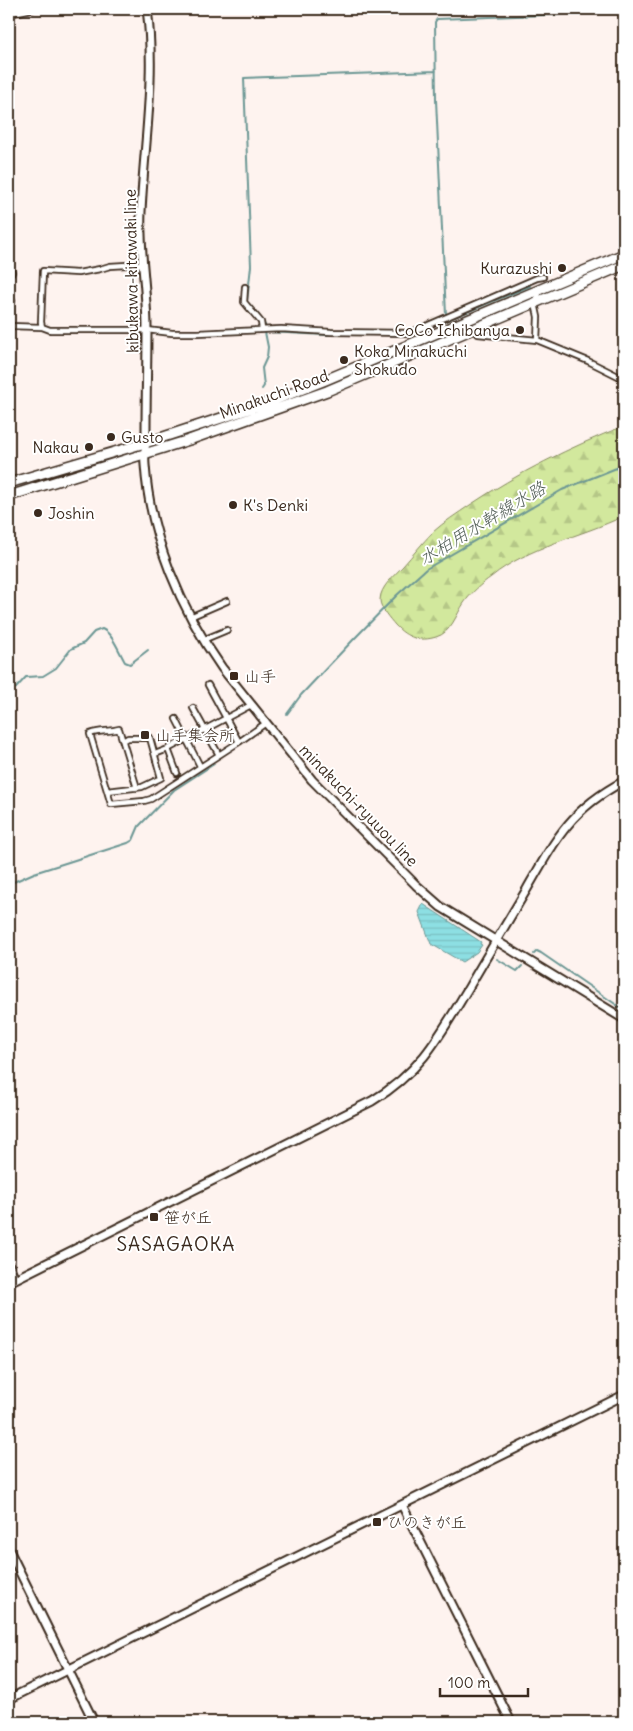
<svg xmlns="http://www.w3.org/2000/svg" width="633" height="1731" font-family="Delius,'Klee One',sans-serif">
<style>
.forest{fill:url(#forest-firs);stroke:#86895e}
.water{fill:url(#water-rules);stroke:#6c9794}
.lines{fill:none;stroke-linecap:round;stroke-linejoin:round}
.stream{stroke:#6c9794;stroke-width:2}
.street-casing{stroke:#3b2a1e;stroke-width:8}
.secondary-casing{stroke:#3b2a1e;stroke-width:11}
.highway-casing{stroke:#3b2a1e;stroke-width:12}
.street{stroke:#fff;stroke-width:4.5}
.secondary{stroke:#fff;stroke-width:7}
.highway{stroke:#fff;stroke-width:9}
.poi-dot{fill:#3b2a1e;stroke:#fff;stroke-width:2}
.labels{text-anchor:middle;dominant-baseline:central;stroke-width:4;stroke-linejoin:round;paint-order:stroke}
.poi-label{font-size:16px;fill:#3b2a1e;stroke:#fff;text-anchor:start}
.street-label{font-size:16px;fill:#3b2a1e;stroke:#fff}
.water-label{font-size:18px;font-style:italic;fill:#546059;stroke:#fff}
.quarter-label{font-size:19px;letter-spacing:1px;fill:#3b2a1e;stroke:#fff}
</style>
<defs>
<pattern id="forest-firs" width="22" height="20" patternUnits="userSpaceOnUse" patternTransform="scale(1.25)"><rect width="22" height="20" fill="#d2e89d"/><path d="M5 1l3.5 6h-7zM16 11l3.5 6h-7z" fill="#b5c787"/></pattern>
<pattern id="water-rules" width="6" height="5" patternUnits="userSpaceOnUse" patternTransform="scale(1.25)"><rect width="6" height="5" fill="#8ddfe3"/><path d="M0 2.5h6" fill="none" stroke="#7bc0c2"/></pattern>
</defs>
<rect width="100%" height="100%" fill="#fef3ef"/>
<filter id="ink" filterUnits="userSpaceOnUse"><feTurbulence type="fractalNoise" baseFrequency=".02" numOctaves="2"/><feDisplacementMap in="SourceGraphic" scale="10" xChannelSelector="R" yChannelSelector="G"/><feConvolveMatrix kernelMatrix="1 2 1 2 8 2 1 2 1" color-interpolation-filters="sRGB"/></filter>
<g filter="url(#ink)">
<path class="forest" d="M624,426v90c-44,21 -95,30 -133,61 -10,7 -20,16 -27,26 -8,12 -13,30 -28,34 -16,5 -29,1 -41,-12 -5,-6 -15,-17 -15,-25 0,-13 15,-25 23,-34 10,-11 19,-23 30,-34 11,-10 24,-18 37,-27 48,-32 100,-58 154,-79z"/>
<path class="water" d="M423,904l58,38 -1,2 2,1 -5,7 -15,10 -31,-18 -12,-32z"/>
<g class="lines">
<path class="stream" d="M446,315l-10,-215 -1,-78 2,-3 187,-7
M268,332l58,3h37
M385,335l24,1 121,-50
M262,389l2,-3 -2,-18 5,-11 1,-10 -3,-15h2c-2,-13 -12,-20 -20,-30l4,-36 -7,-188 192,-7
M9,690l7,-2 10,-11 17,-1 13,-8 15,-19 13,-6 10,-11 8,-3c11,5 17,23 23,33l5,2 18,-14
M287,714l14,-19 52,-55 44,-45 29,-26 136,-79 62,-25
M9,884l25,-11 94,-30 5,-3 6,-14 35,-36 40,-26
M534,954l3,-3 4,2 83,57
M497,959l20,12 5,-5"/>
<defs>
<path id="street" d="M9,14l23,-5
M9,272h3
M245,287l-1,15 17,20 1,7
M9,300l3,1
M9,326l33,1 8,3h97l25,3h26l83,-4 50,3 79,1 127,-55 6,-1
M42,327l-1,-5 2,-51 35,2 22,-4 10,-3 33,-2
M474,329l4,5 59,6 51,21 36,18
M537,340l1,-23 -3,-14 5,-12
M190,617l37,-16
M203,640l24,-10
M208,685l31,57
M193,708l26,47
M176,719l24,47
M168,749l9,24
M155,754l13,-5 83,-44
M137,788l-18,-59c-10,3 -19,1 -29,5l21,70 33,-3 7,-2 88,-57 27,-19
M107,791l35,-4 19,-9 -11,-40h-22l-5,3"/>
<path id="secondary" d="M147,9c9,67 -3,136 -6,203 -2,39 6,78 6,117 0,34 -1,68 -1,102 0,12 -2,23 -1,34 5,72 36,145 77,203l90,112 104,105 25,22 183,112
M9,1265l6,14
M9,1282l363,-181c50,-30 68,-66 97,-114 19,-33 39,-66 58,-98 29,-51 44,-80 97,-108
M402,1505l109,217
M9,1550l85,172
M9,1699l615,-304"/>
<path id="highway" d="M9,483l136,-40 122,-40 56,-22 301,-127
M9,496l180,-56 138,-49 297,-126"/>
</defs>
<use href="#street" class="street-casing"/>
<use href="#secondary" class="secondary-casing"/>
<use href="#highway" class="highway-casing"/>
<use href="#street" class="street"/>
<use href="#secondary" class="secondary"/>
<use href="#highway" class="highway"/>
</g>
</g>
<g class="poi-dot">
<circle cx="562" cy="268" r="5"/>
<circle cx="520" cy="330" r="5"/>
<circle cx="344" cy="360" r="5"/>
<circle cx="111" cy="437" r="5"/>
<circle cx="89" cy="447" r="5"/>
<circle cx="233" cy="505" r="5"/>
<circle cx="38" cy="513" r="5"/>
<rect x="229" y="671" width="10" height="10" rx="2.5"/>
<rect x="140" y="730" width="10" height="10" rx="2.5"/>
<rect x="149" y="1212" width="10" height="10" rx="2.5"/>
<rect x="372" y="1517" width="10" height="10" rx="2.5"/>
</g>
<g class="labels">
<g class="poi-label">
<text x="552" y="268" text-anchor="end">Kurazushi</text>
<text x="510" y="330" text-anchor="end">CoCo Ichibanya</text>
<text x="354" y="351">Koka Minakuchi<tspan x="354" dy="18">Shokudo</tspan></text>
<text x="121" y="437">Gusto</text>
<text x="79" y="447" text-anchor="end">Nakau</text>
<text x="243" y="505">K's Denki</text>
<text x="48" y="513">Joshin</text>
<text x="244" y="676">山手</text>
<text x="155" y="735">山手集会所</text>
<text x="164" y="1217">笹が丘</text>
<text x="387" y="1522">ひのきが丘</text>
</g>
<g class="street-label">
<text transform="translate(131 271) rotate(-91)">kibukawa-kitawaki line</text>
<text transform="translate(274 394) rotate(-20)">Minakuchi Road</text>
<text transform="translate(359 805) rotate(46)">minakuchi-ryuuou line</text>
</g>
<g class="water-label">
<text transform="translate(482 523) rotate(-31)">水柏用水幹線水路</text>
</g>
<g class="quarter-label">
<text x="176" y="1244">SASAGAOKA</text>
</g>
</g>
<rect width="633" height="1731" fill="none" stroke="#fff" stroke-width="30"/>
<rect x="15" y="15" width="603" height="1701" fill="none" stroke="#3b2a1e" stroke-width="2" filter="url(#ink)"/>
<path d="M440 1688v8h88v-8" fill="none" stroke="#3b2a1e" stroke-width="2.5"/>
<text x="448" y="1688" font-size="15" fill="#3b2a1e" stroke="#ffffff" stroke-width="4" paint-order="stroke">100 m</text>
</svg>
